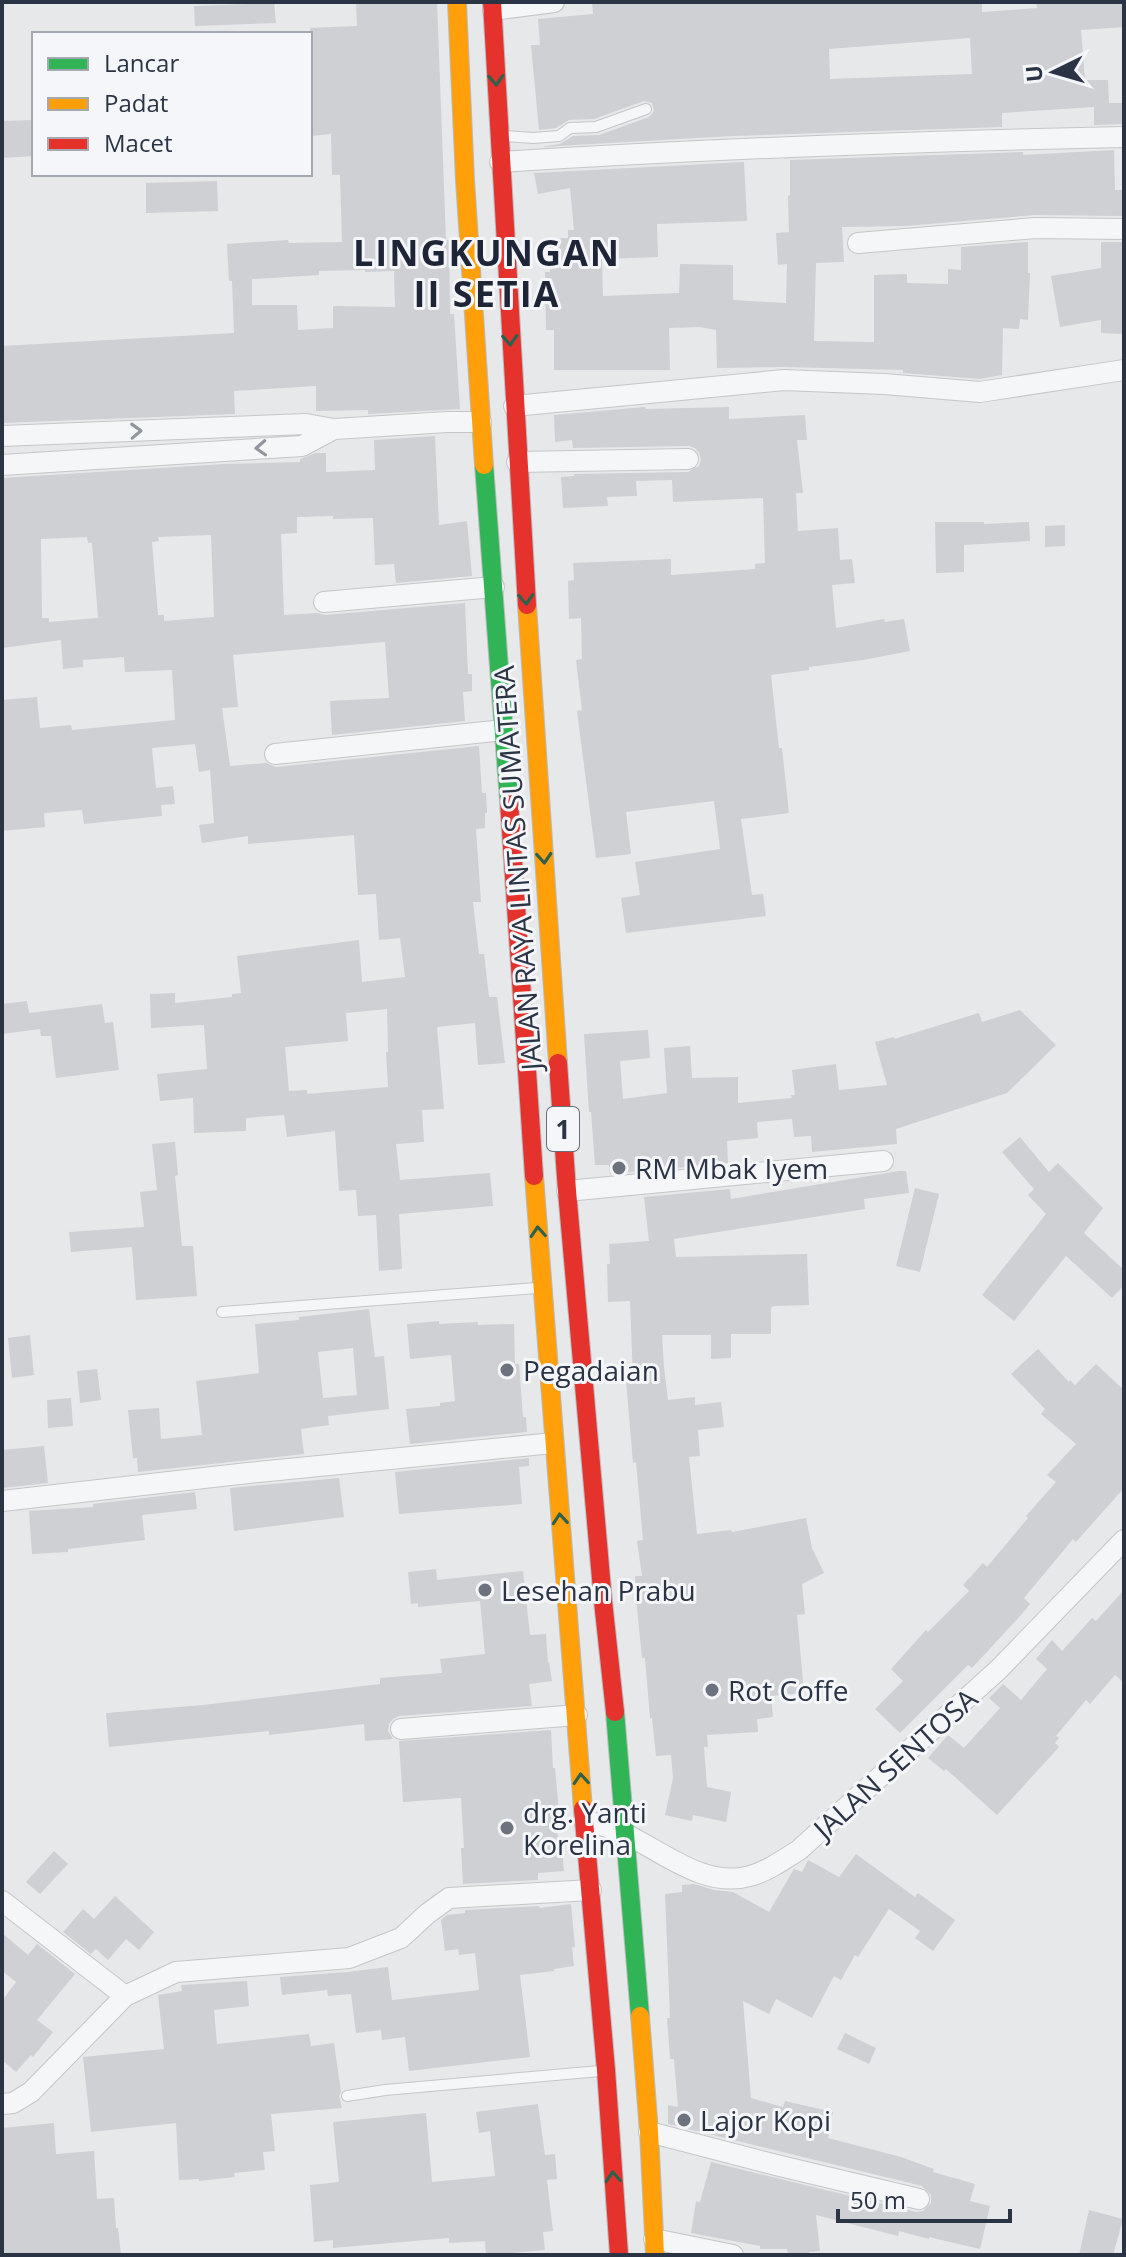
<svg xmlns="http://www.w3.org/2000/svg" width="1126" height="2257" font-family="'Open Sans',sans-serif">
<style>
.building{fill:#ced0d3;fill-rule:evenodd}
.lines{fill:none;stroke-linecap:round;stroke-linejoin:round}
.lane-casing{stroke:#c4c6c8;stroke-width:12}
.street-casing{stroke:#c4c6c8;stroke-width:22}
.fast-casing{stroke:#b8bbbf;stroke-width:20}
.slow-casing{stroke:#b8bbbf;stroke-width:20}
.jam-casing{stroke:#b8bbbf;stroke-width:20}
.lane{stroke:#f5f6f7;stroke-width:10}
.street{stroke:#f5f6f7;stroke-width:20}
.fast{stroke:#30b455;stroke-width:18}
.slow{stroke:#ff9f0a;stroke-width:18}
.jam{stroke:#e5322d;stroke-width:18}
.oneway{stroke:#2d614b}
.oneway2{stroke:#90959e}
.poi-dot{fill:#6c737f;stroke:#f4f6f9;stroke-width:3}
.labels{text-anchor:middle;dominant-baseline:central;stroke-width:6;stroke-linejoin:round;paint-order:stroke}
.shield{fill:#f4f6f9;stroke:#676e7b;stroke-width:2}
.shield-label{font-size:26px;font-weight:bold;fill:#2b3445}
.street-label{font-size:28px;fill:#2b3445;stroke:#f4f6f9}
.poi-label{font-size:28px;fill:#2b3445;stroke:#f4f6f9;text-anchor:start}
.district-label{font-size:36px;font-weight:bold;letter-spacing:2px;fill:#1d2536;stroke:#f4f6f9}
</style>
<rect width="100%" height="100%" fill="#e6e8ea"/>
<path class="building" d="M356,2h81l9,238h3l1,74h4l6,95 -92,5v-4l-52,1v-25l-82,5 1,23 -233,9v-77l232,-13 -2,-52h-3l-2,-37 61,-4 1,3 53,-1 -2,-67h-8l-1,-41 -21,2v-108l47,-2zM365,270v2l29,-1 1,36 -62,-1v22l-35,2 -1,-25h-45v-26l67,-4v-4z
M592,2h390v10l55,-4 -1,-6h88v25l-43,3 4,50h23l1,23h15v21l-30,1v-18l-92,6v14l-269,9 -193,11 20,-3 13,-8 26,-1 50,-18 5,-6 -2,-8 -8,-2 -50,18 -25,1 -13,8 -17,2 -8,-85h9l-2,-26 55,-5zM970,38l2,36 -142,5 -1,-30z
M274,3l2,20 -81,3 -1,-20z
M34,120v36l-32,2v-37z
M1114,150l1,40h9v26l-90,-1 -128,11 -64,1 2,35 -28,1 -2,78 60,1v-67l33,-1v9l41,1v-15l13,1v-23l67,-5v31h2l-2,47 -8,-1 -1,10 -16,-1 -1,47 -22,4 -77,-6v-3l-119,-3 -67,1 -1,-38 -17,-3 -30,1 1,42h-116v-40h-8l-1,-58h5l-1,-33 19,-1v-8h6l-4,-42 -32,6 -4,-21 210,-11 3,59 -90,3 1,33 -56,2 1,37 76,-3 1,-29 53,1v35l53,3 1,-39 -9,1 -2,-32 13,-1 -1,-36 2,-1v-35l233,-8v3z
M217,181l1,30 -72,2v-30z
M1101,242h23v92l-23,-1v-13l-41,7 -9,-51 50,-8z
M645,407l1,2 83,-2v12l76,-4 2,25h-10l6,53h-7l2,38 40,-3 2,32 12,-1 3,24 -23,2 4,43 48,-9 1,3 19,-3 6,32 -47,9 -54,7v3l-38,5 8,73h3l7,65 -48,6 11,76 11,-1 3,22 -140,17 -5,-35 19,-3 -5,-33 85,-13 -6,-48 -88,11 5,42 -35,4 -19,-147 5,-1 -6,-50 6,-1 -1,-41 -12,1 -1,-38 6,-1 -1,-17 98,-4v16l84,-6v-5l10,-1 -2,-65 -90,4 -1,-22 -36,1 1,15 -30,1 1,9 -45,2 -2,-31 13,-1v-2l114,-2 11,-6 2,-6 -2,-7 -4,-5 -6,-2 -116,2 -1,-8 -17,2 -1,-27z
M435,436l4,89 28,-4 5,55 -76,7 -2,-19 -19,1 -2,-47 -40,1v-3l-36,1v16l-16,1 3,81 34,-2 7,2 140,-12 3,71h4v17l-9,1 2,29 -133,14 -2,-34 59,-3 -4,-56 -152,13 5,52 -16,1 8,58 36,-3 10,4 203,-21 3,47h4l1,20h-2v15l-9,1 5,73h-8l6,52h5l5,43h8l8,66 -27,2 -3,-42 -38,4 7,82 -22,1 2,32 -28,2 4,36 90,-7 3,33 -94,8 3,55 -23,2 -3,-56 -18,1 -2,-26 -17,1 -4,-60 -48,6 -3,-22 -38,3v13l-52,2 -1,-35 -33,3 -3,-27 50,-5 -3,-44 -53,3 -1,-34 25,-1v10l57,-6v-3l9,-1 -4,-37 122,-16 3,42 43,-5 -5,-39 -21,2 -3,-46 -18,1 -4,-60 -106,9v-8l-46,7 -3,-18 15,-2 -4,-53 -11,2 -4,-28 -43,4 4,40 17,-2 2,18 -14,1 1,11 -78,8 -2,-14 -38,3 1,14 -43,4v-131l35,-3 3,31 31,-3 1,5 103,-10 -3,-50 -47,2 -1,-15 -41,3v7l-20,2 -2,-29 -59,8v-70h2l-2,-100 223,-14 75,-2v-3l16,-6h10v19l49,-2 -1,-30zM211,535l3,82 -50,4v-6h-6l-6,-73 7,-1 -1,-4zM87,537l1,6h4l6,75 -49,4v-4h-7l-1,-79zM387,1009l1,43h-2l2,35 -81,7v-4l-18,1 -4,-44 63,-6 -2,-28z
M935,522h49v2l45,-2 1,19 -66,4v27l-28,1z
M1065,525v21l-20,1v-21z
M27,1001l2,12 73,-9 3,19 8,-1 6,48 -63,8 -5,-42h-10l-1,-7 -38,5v-30z
M1020,1010l36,35 -49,48 -111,36 1,15 -85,8 -1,-16 -17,1 -2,-18 -35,3 1,16 -31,3 1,22 -118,11 -1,-9h-14l-4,-53h-2l-5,-78 64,-4 2,28 -30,3 3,38 44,-6 -3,-45 26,-2 2,32 46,-1v26l54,-5 -1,-3h4l-3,-25 44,-6 3,26 48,-5 -12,-43 19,-5v2l85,-26 3,9z
M1020,1137l29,35 9,-9 45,45 -19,25 40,37v15l-12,13 -46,-42 -52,65 -32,-26 64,-81 -18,-19 6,-6 -32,-37z
M175,1142l3,33 -3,1 7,70h11l4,50 -61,4 -4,-53 -61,5 -2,-20 75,-5 -4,-35 17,-2 -5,-46z
M899,1171h7l3,22 -45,6 1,10 -191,30 2,18 131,-3 2,51 -36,1 -2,2v26h-40v24l-20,1v-24h-49l2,32 4,33 27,-3v8l26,-3 3,25 -26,3 2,26 -11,1 8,77 34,-4 1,2 74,-14 6,30 12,25 -22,11 3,30 -8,1 7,78 -33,3 2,21 -16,2 1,13 -51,3 1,12h-4l3,40 24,5 -5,30 -33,-7 -1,6 -27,-6 8,-37 -2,-23 -15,1 -4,-38h-2l-5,-60h-3l-6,-60 -1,-22h7l-5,-35 6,-1 -7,-78 -3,1 -7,-83 7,-1 -3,-78 -22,1 -1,-38h3l-1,-20 40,-3 -5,-44 86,-8 1,10z
M915,1188l24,6 -19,78 -24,-6z
M369,1309l6,48 9,-1 5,53 -61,7 1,9 -28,4 3,25 -166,18 -1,-14h-4l-5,-48 31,-2 2,31 41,-4 -6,-54 63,-8 -4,-49 44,-4v-3zM353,1348l4,47 -34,3 -5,-46z
M439,1321v3l39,-2v3l36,-1 1,40h4l4,53h3l1,15 -117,12 -4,-35 34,-3v-3l15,-2 -4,-46 -41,4 -3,-35z
M30,1335l4,40 -22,3 -4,-40z
M1038,1349l31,33 1,-2 5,5 21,-21 28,26v98l-48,54 -3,-3 -49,59 6,6 -9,11 -49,53 -4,-3 -68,68 -25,-24 28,-28 -12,-12 35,-39 2,2 41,-41 -6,-6 20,-22 4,4 41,-49 -2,-2 30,-34 -9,-7 29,-31 -35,-30 4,-5 -34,-35z
M97,1369l4,31 -21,3 -3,-32z
M71,1398l2,28 -25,2 -1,-28z
M44,1446l4,37 -46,5v-38z
M529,1458v8l-10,1 3,37 -123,10 -4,-42z
M339,1478l5,39 -110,14 -4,-43z
M195,1492l2,17 -55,6 3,25 -77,9v3l-36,2 -3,-43 64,-4v-3z
M436,1569l1,11 86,-9 7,64 16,-1 2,29 1,-1 3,19 -23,3 3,22 -133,10 -6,3 -4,5 -1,7 5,8 -28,2 -1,-17 -95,11v-4l-160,16 -3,-34 97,-8 177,-21v-6l62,-5 -2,-14 45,-5 -5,-53 -62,6v-4l-7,1 -3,-32z
M1124,1590v93l-9,-8 -25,29 -4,-4 -30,36 3,2 -4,5 4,4 -62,68 -51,-46 -2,2 -16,-13 20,-23 16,13 36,-40 -11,-10 14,-14 18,16 26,-31 -11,-10 16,-19 10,11 30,-33 4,3z
M551,1730l2,38h2l4,43h-2l1,37h4l2,23 -26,2v7l-75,4 -2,-36h3l-3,-50 -58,4 -4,-61z
M54,1851l14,13 -28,30 -14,-12z
M856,1854l59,43 3,-4 37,27 -22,31 -18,-13 5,-7 -31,-22 -31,48 -3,-2 -14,25 -7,-4 -22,42 -36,-19 -7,15 -26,-13 8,97 32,9 2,-6 48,11 -5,26 73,19 33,12 -1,3 42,12 -5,17 20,5 -10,43 -51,-12v2l-30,-8 -1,5 -82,-21 4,36 -11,1v3h-21l-1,-6h-27v-3l-69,-13 5,-32 4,1 11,-40 205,50 7,-1 8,-8v-8l-9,-9 -254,-62v-19l10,2 -4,-48h-4l-3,-41h3l-5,-124 17,-2v-7l12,-1 20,6 19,2 36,20 25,-43 8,3 6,-12 31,17z
M115,1896l39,36 -15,18 -13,-11 -18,21 -12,-11 -5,5 -28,-22 20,-23 11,10z
M571,1904l4,43h-3l2,19 -20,3v2l-34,4 10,82 -121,14 -4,-34 -23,3 -1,-10 -25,3 -5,-39 -23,2 -1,-6 -45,5 -2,-18 67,-5 41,-5 4,33 87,-10 -4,-37 -16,2 -1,-6 -13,2 -4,-31 6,-5 18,-2v-3l74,-4 1,2z
M2,1933l26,22 9,-11 38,30 -38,46 16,12 -20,25 -2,-2 -15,17 -14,-12v-59l14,-19 -14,-11z
M247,1981l2,25 -35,4 3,34 92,-10 2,12 23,-3 7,49 -2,4 3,12 -71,6 4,37 -12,1 2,18 -31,3 1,4 -36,4v-2l-20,1 -3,-57 -85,9 -8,-75 81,-8 -6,-54 24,-4 -1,-6z
M845,2033l31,15 -7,16 -32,-15z
M538,2104l7,51 10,-1 2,25 -10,1 6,51 -10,1 2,18 -59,5 -1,-14 -36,2v-5l-116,10v-8l-19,2 -4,-57 29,-3 -6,-60 93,-9 6,69 63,-6 -5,-45 -11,2 -3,-21z
M54,2123l2,31 38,-3 3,48 17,-1 2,30h2l3,27h-119v-127z
M1089,2210l34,9 -10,36h-34z"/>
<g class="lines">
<defs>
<path id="lane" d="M505,136l28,2 26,-2 11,-8 26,-1 50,-18
M222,1312l314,-24
M347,2096l38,-6 215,-19"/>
<path id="street" d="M493,10l61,-8
M500,162c208,-13 416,-21 624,-25
M858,243l177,-15 89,1
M514,406l270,-26 100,4 96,8 144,-22
M2,436l304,-12 28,5 113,-7h34
M517,462l171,-3
M2,465l300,-19 32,-17
M324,602l170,-15
M275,754l229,-24
M567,1191l316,-30
M2,1501l246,-28 305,-30
M401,1729l176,-14
M584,1820c13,4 28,8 41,14 37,17 80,55 125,42 18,-5 33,-16 49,-26l200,-181 125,-129
M2,1901l123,95
M2,2104l11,-1 18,-11 94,-96 51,-24 173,-14 52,-20 26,-24 22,-16 142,-8
M649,2132l127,33 143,34
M654,2239l79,16"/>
<path id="fast" d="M484,465l25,336
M615,1712l25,304"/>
<path id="slow" d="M457,2l8,178 19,285
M527,605l31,458
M534,1176l49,633
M640,2016l9,116 6,123"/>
<path id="jam" d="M492,2l35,603
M509,801l25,375
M558,1063l9,128 36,410 12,111
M583,1809l23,261 13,185"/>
</defs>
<use href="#lane" class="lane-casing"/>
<use href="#street" class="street-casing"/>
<use href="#fast" class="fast-casing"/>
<use href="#slow" class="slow-casing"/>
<use href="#jam" class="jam-casing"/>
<use href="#lane" class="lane"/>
<use href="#street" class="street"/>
<use href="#fast" class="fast"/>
<use href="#slow" class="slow"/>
<use href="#jam" class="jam"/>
</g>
<defs><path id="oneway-chevron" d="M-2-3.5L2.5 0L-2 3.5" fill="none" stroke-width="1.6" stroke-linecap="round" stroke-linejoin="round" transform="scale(2)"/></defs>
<g class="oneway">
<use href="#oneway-chevron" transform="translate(496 80) rotate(87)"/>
<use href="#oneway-chevron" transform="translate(510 340) rotate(87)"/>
<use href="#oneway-chevron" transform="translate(526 599) rotate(86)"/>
<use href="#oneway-chevron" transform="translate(544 858) rotate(86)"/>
<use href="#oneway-chevron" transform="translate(538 1232) rotate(-94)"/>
<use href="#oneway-chevron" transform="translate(560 1519) rotate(-95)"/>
<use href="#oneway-chevron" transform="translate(581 1779) rotate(-94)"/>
<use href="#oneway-chevron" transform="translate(613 2177) rotate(-94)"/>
</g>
<g class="oneway2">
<use href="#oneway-chevron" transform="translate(136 431) rotate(-2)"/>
<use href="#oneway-chevron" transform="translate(261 448) rotate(177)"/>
</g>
<g class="poi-dot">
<circle cx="619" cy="1168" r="8"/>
<circle cx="507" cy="1370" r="8"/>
<circle cx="485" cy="1590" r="8"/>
<circle cx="712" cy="1690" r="8"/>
<circle cx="507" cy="1828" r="8"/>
<circle cx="684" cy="2120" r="8"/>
</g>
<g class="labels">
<rect class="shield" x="547" y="1107" width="32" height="44" rx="6"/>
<g class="shield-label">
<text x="563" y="1129">1</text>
</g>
<g class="street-label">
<text transform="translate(517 868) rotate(-94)">JALAN RAYA LINTAS SUMATERA</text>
<text transform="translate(895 1763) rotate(-42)">JALAN SENTOSA</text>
</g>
<g class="poi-label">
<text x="635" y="1168">RM Mbak Iyem</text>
<text x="523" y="1370">Pegadaian</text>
<text x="501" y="1590">Lesehan Prabu</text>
<text x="728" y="1690">Rot Coffe</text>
<text x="523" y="1812">drg. Yanti<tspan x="523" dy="32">Korelina</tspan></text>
<text x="700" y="2120">Lajor Kopi</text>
</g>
<g class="district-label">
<text x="487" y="252">LINGKUNGAN<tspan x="487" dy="41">II SETIA</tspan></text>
</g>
</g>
<rect width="1126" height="2257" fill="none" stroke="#2b3445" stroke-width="8"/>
<rect x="32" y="32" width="280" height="144" fill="#f4f6f9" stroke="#a4a8b1" stroke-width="2"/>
<rect x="48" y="58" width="40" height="12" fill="#30b455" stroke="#a4a8b1" stroke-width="2"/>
<text x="104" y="72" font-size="24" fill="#2b3445">Lancar</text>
<rect x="48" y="98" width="40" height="12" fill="#ff9f0a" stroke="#a4a8b1" stroke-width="2"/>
<text x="104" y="112" font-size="24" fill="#2b3445">Padat</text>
<rect x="48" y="138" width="40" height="12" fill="#e5322d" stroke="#a4a8b1" stroke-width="2"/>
<text x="104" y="152" font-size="24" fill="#2b3445">Macet</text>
<g transform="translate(1054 72) rotate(265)" stroke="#f4f6f9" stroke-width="6" paint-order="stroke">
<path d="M0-6L14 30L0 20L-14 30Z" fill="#2b3445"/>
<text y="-12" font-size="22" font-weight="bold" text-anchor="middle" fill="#2b3445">U</text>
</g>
<path d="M838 2209v12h172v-12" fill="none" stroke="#2b3445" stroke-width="4"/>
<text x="850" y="2209" font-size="24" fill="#2b3445" stroke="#f4f6f9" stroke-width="6" paint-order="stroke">50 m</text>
</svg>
